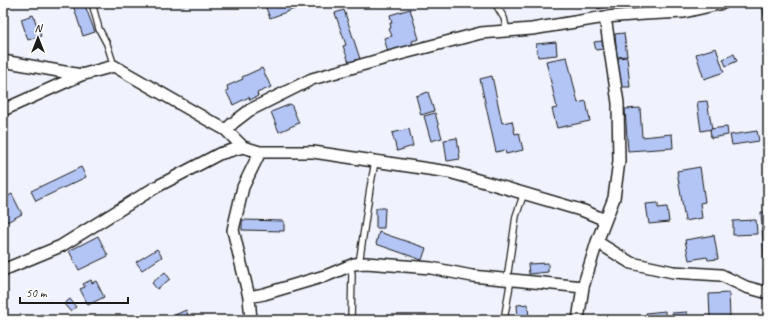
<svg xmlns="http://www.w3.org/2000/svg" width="771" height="323" font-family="Caveat,sans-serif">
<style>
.building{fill:#b3c5f5;stroke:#1c1c1c}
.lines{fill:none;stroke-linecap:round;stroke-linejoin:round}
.lane-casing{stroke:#1c1c1c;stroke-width:8}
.street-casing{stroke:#1c1c1c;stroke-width:14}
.lane{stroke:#fff;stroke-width:5.5}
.street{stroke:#fff;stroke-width:11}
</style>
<rect width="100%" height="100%" fill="#f0f3fd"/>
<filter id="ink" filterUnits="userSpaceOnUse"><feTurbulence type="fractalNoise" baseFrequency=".025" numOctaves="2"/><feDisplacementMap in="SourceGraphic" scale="8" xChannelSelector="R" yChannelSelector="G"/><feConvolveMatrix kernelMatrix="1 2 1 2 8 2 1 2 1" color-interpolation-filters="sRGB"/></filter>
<g filter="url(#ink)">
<path class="building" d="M80,3h4l11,29 -12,4 -10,-31z
M264,3h31l2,5 -27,10z
M596,3h25l-23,6z
M762,3h6v40z
M410,9l9,30 -7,2 1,4 -25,7 -4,-14 8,-2 -3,-7 2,-1 -1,-5h2l-2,-8z
M344,10l17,52 -11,3 -7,-19 3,-1 -11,-32z
M33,15l8,21 -13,4 -7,-21z
M624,33l3,23 -10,1 -2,-23z
M602,41l1,8 -7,1 -2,-8z
M556,42l1,13 -19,2 -2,-13z
M716,48l8,24 -20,7 -8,-25z
M734,54l3,7 -11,5 -3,-7z
M567,57l11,46 8,-2 4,20 -33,7 -5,-19 5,-1 -11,-47z
M627,57l3,30h-10l-2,-29z
M262,68l9,19 -14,6 1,3 -8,4 -1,-3 -16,8 -7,-14 2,-1 -1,-4 16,-7 -1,-2z
M492,76l10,47 10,-2 3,13 4,-1 4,17 -17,4 -1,-4 -9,2 -16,-73z
M428,92l6,19 -13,4 -5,-19z
M707,101l5,28 -11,2 -4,-29z
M291,104l8,19 -20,9 -8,-20z
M640,108l2,29 30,-3 1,14 -45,3 -3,-42z
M435,113l7,25 -11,3 -7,-25z
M727,127l1,8 -17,3 -1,-9z
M409,129l4,17 -16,5 -5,-18z
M757,131l2,10 -27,4 -2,-10z
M457,138l3,21 -13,2 -3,-21z
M81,167l5,10 -50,24 -5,-10z
M700,167l5,35 -5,1 2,15 -17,3 -8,-50z
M12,194l10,20 -15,8 -3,-6 -1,1v-18z
M658,203v5l9,-1 2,15 -20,2 -3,-20z
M376,208h9l-1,20h-8z
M761,212h7v47h-4z
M242,220l42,1v10l-42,-1z
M756,220l1,14 -24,1v-14z
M379,232l47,16 -4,12 -46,-16z
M714,235l4,24 -10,1 -1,-3 -18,3 -4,-20z
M98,236l10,20 -29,14 -10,-19z
M157,249l5,8 -20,13 -6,-8z
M548,263v9l-19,2 -1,-10z
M764,269h4v18h-4z
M165,272l5,7 -13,10 -5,-6z
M91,280l1,3 4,-2 8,16 -16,8 -8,-16 5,-2 -2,-3z
M729,293l1,24 -20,1 -1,-24z
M70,299l6,8 -6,4 -6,-7z
M528,304l1,16h-11l-1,-15z
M186,310l4,10h-12l-3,-5z
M665,311v9h-18l-1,-7z
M687,312v8h-15v-7z
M42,314l3,6h-13l-1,-1z"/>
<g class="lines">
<defs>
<path id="lane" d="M92,3l7,26 8,15 7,22
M495,3l9,15 3,13
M359,264l11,-76 5,-26
M350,266l2,8 -1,46
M507,279l9,-63 8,-23
M504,320l7,-41"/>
<path id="street" d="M3,61l78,14
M3,110l78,-35 33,-9 94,54 18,10 17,17 17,5h53l136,20 43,12 92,27 21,9
M226,130l7,-7 17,-13 62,-31 88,-25 81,-21 51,-4 73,-12 40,-3 39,-2 39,-9
M597,242l34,21 42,9 48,3 25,12 22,6
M3,270l58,-24 95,-59 63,-33 24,-7
M249,297l15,-3 64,-19 26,-11 12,-1 65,5 41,8 111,11
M251,320l-2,-23 -16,-67 10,-43 17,-35
M578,320l5,-33 14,-45 17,-44 5,-37 -1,-58 -13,-86"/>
</defs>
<use href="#lane" class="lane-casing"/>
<use href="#street" class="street-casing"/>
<use href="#lane" class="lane"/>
<use href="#street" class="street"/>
</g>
</g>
<rect width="771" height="323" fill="none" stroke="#fff" stroke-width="16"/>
<rect x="8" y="8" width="755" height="307" fill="none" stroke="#1c1c1c" stroke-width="1.5" filter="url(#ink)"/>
<g transform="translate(38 38)" stroke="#ffffff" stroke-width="3" paint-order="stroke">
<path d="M0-3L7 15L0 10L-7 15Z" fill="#1c1c1c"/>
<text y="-6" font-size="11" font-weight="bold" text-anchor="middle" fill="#1c1c1c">N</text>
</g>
<path d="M20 297v6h108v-6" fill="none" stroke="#1c1c1c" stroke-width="2"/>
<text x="26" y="297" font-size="12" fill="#1c1c1c" stroke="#ffffff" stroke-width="3" paint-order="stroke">50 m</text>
</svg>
